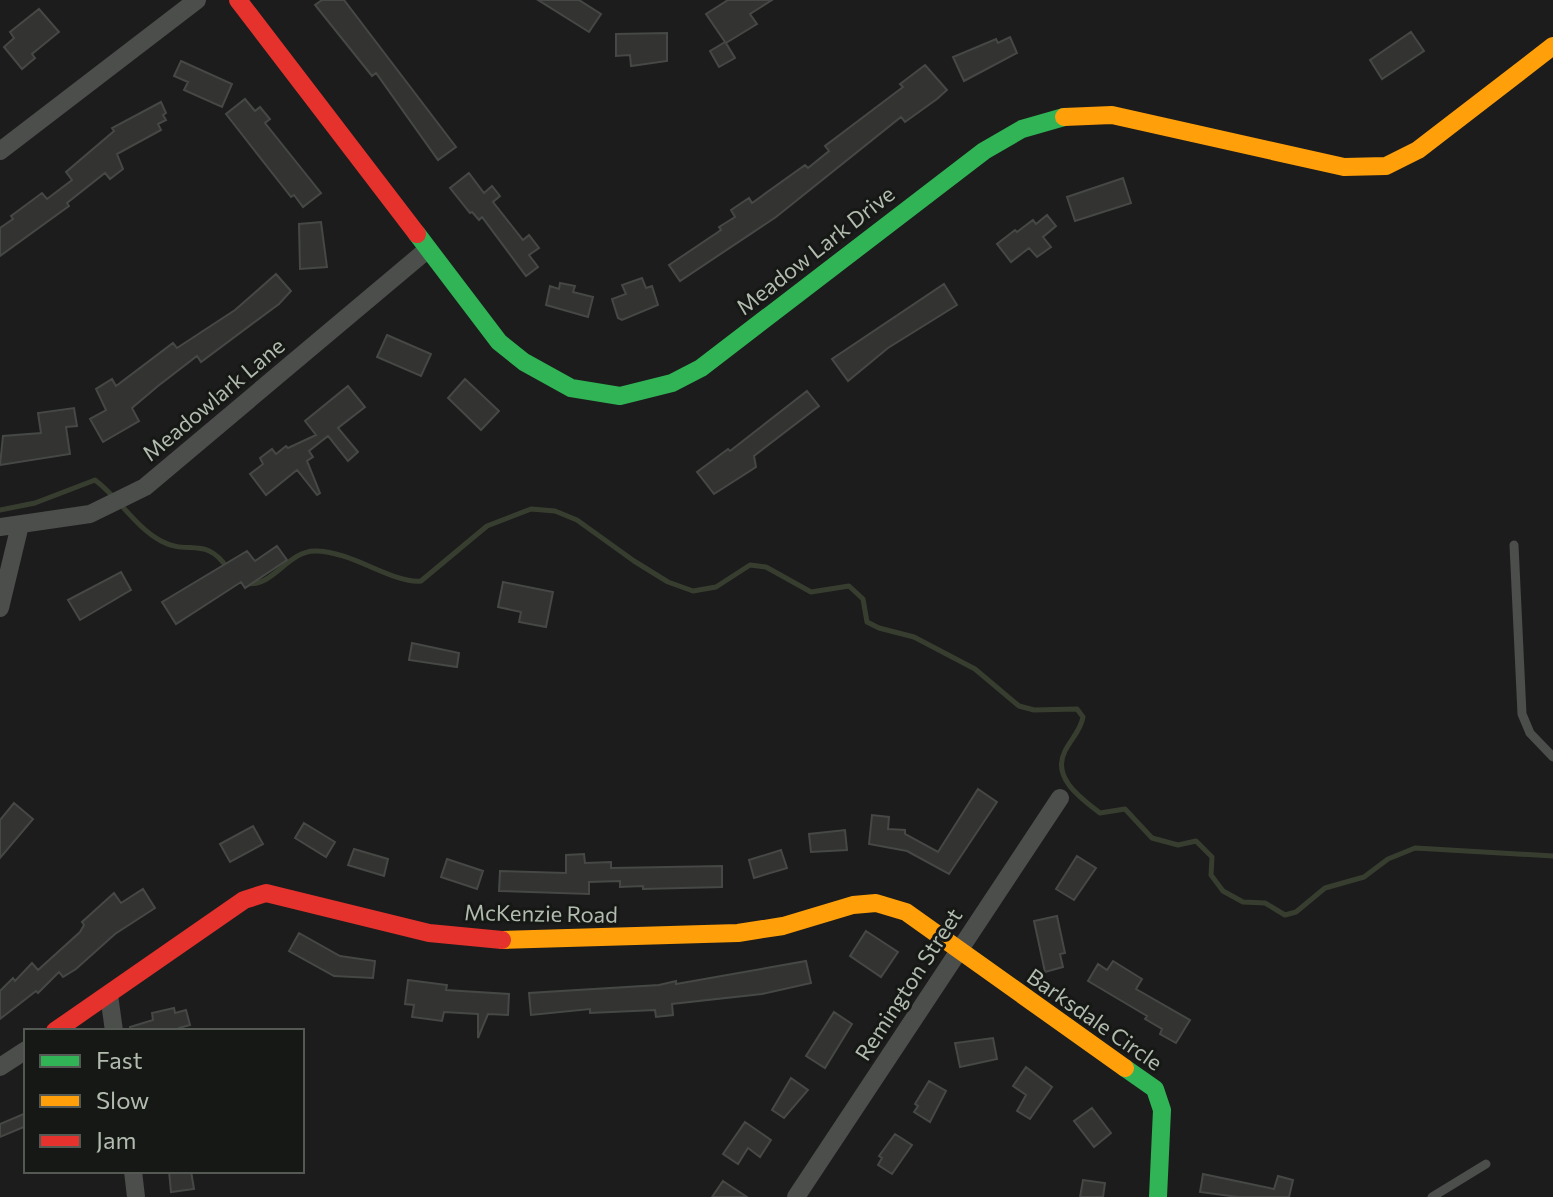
<svg xmlns="http://www.w3.org/2000/svg" width="1553" height="1197" font-family="Commissioner,sans-serif">
<style>
.lines{fill:none;stroke-linecap:round;stroke-linejoin:round}
.stream{stroke:#373e2f;stroke-width:5}
.building{fill:#333432;stroke:#454844;stroke-width:2}
.lane{stroke:#4b4e4b;stroke-width:9}
.street{stroke:#4b4e4b;stroke-width:18}
.fast{stroke:#30b455;stroke-width:18}
.slow{stroke:#ff9f0a;stroke-width:18}
.jam{stroke:#e5322d;stroke-width:18}
.labels{text-anchor:middle;dominant-baseline:central;stroke-width:6;stroke-linejoin:round;paint-order:stroke}
.street-label{font-size:22px;fill:#b2bcae;stroke:#161816}
</style>
<rect width="100%" height="100%" fill="#1c1c1c"/>
<g class="lines">
<path class="stream" d="M0,510l35,-7 60,-23c24,18 40,47 66,61 27,15 45,-6 67,28
M245,583c26,7 42,-32 70,-32 37,0 78,33 106,30l66,-55 44,-17 24,2 22,9 57,41 34,21 25,9 23,-4 34,-22 16,2 45,25 38,-6 14,13 4,23 12,6 35,9 61,32 44,37 15,4 43,-1 6,8c-2,13 -12,22 -18,34 -14,27 17,48 35,62l25,-4 27,29 26,7 18,-4 16,16 -1,18 12,16 20,11 22,1 20,12 11,-3 29,-24 39,-11 24,-18 27,-11 138,8"/>
</g>
<path class="building" d="M322,0h22l112,147 -18,13 -62,-87 -4,3 -57,-71z
M538,0h41l22,14 -12,18z
M728,0h44l-22,14 7,10 -31,19 9,15 -16,9 -9,-16 15,-9 -19,-28z
M39,9l20,23 -27,22 3,4 -13,11 -18,-22 10,-9 -4,-6z
M1411,32l13,19 -42,28 -12,-19z
M667,33v28l-36,5 -1,-11 -14,1v-22z
M1010,37l7,16 -53,28 -11,-24 43,-18 2,4z
M181,61l51,23 -10,23 -38,-17 4,-8 -14,-6z
M925,65l22,25 -10,9 -32,23 -4,-5 -125,100 -96,64 -11,-16 52,-35 -2,-3 16,-10 -4,-7 18,-12 3,5 53,-38 3,3 21,-17 -4,-5 78,-59 -3,-3z
M245,99l10,12 5,-4 10,12 -5,4 56,70 -18,14 -9,-12 -3,2 -65,-83z
M161,102l5,11 -3,2 3,5 -8,4 3,6 -44,24 6,15 -13,10 -5,-6 -38,30 2,3 -69,50v-28l13,-9 -2,-3 31,-23 5,6 25,-19 -6,-8 48,-41 -2,-3z
M469,173l15,20 8,-7 8,10 -7,6 30,38 6,-5 10,13 -10,7 9,12 -12,9 -44,-59 -3,3 -7,-8 -2,1 -20,-25z
M1123,178l8,25 -56,18 -8,-24z
M1047,215l9,11 -13,11 8,10 -14,10 -8,-9 -18,14 -14,-18 18,-14 2,2 16,-12 3,4z
M321,222l6,45 -27,2 -1,-45z
M276,274l15,17 -12,13 -78,58 -4,-6 -39,30 -26,22 7,13 -36,21 -13,-23 16,-9 -10,-21 16,-10 4,7 57,-43 4,5 58,-38z
M642,278l4,10 6,-2 6,19 -36,15 -4,-2 -6,-19 14,-5 -4,-9z
M560,283l15,3 -2,6 20,5 -5,20 -42,-12 4,-19 9,3z
M944,284l13,21 -69,43 -40,33 -16,-22z
M387,335l44,19 -10,22 -44,-19z
M465,379l34,32 -18,19 -33,-32z
M348,386l17,21 -27,21 20,24 -10,9 -20,-25 -19,15 4,6 -6,4 13,32 -3,2 -20,-25 -31,25 -16,-21 13,-10 -3,-6 12,-9 4,5 10,-8 2,2 28,-13 -11,-14z
M807,391l12,15 -65,50 2,11 -42,27 -17,-22 31,-23 2,2z
M74,408l3,18 -11,1 4,27 -70,11 3,-29 38,-3 -3,-20z
M277,546l10,14 -42,28 -4,-6 -65,42 -14,-22 85,-51 8,10z
M121,572l10,18 -51,30 -12,-20z
M503,582l50,10 -7,35 -27,-5 2,-10 -23,-5z
M412,643l47,10 -2,14 -48,-7z
M978,789l19,13 -48,72 -42,-23 -38,-7 3,-29 17,2 -1,12 17,1v4l33,18z
M14,803l19,16 -33,39v-38z
M304,823l31,19 -9,15 -31,-19z
M253,826l10,18 -33,18 -10,-18z
M845,830l2,20 -36,2 -2,-18z
M354,849l34,10 -4,17 -36,-11z
M781,850l6,18 -33,10 -5,-18z
M584,854l1,9 26,-1v6l111,-2v21l-79,2v-3l-23,1v-6l-31,1v12l-90,-3 1,-20 66,2v-18z
M1077,856l19,12 -22,32 -18,-11z
M447,859l36,12 -6,18 -36,-12z
M143,889l12,19 -40,26 -39,35 -13,8 -4,-5 -21,21 -2,-2 -36,28v-28l13,-13 2,3 17,-18 6,7 42,-38 4,-7 -2,-3 32,-29 7,10z
M1057,916l8,37 -5,1 3,13 -18,5 -11,-51z
M866,931l32,21 -17,25 -31,-21z
M299,933l41,23 35,5 -2,17 -39,-2 -45,-25z
M806,961l5,22 -49,11 -90,10 1,11 -17,2 -1,-7 -65,3v-4l-59,6 -2,-22 130,-8 17,-4v3z
M1113,961l29,18 -6,10 54,31 -14,23 -16,-9 2,-5 -17,-10 2,-3 -59,-35 10,-17 9,6z
M408,980l39,5 -1,5 63,4 -1,21 -20,-1 -10,24v-24l-34,-2 -2,9 -30,-4 2,-12 -9,-1z
M174,1008l1,5 11,-3 4,15 -11,3v3h-49v-4l23,-7 -1,-7z
M834,1012l18,12 -27,44 -19,-12z
M993,1038l4,21 -37,8 -5,-24z
M1026,1067l26,20 -22,32 -13,-8 9,-16 -13,-9z
M791,1078l17,12 -24,28 -12,-8z
M929,1081l17,10 -16,31 -16,-10 4,-6 -3,-2z
M1092,1108l19,25 -17,14 -20,-26z
M26,1113v13l-26,11v-13z
M745,1122l26,18 -11,17 -12,-9 -10,16 -15,-10z
M895,1134l17,11 -20,29 -14,-9 4,-7 -3,-2z
M169,1171h22l3,18 -23,3z
M1203,1174l71,15 4,-13 15,4 -4,17h-51l-38,-5z
M1083,1180l22,3 -2,14h-23z
M723,1181l24,16h-35z"/>
<g class="lines">
<path class="lane" d="M1514,545l8,169 8,19 23,24
M1432,1197l54,-33"/>
<path class="street" d="M0,151l197,-151
M0,527l90,-13 55,-27 283,-238
M0,608l20,-83
M109,995l5,36
M0,1067l26,-17
M133,1171l3,26
M796,1197l264,-399"/>
<path class="fast" d="M417,234l82,108 25,20 47,26 49,8 52,-13 29,-15 283,-217 38,-22 42,-12
M1125,1068l30,21 7,21 -4,87"/>
<path class="slow" d="M1064,117l48,-2 232,52 42,-1 32,-16 135,-104
M502,940l236,-7 45,-7 70,-21 23,-2 30,9 219,156"/>
<path class="jam" d="M238,0l179,234
M55,1031l189,-131 22,-7 163,40 73,7"/>
</g>
<g class="labels">
<g class="street-label">
<text transform="translate(815 250) rotate(-38)">Meadow Lark Drive</text>
<text transform="translate(213 399) rotate(-40)">Meadowlark Lane</text>
<text transform="translate(541 913) rotate(1)">McKenzie Road</text>
<text transform="translate(908 984) rotate(-57)">Remington Street</text>
<text transform="translate(1095 1019) rotate(35)">Barksdale Circle</text>
</g>
</g>
<rect x="24" y="1029" width="280" height="144" fill="#161816" stroke="#545a53" stroke-width="2"/>
<rect x="40" y="1055" width="40" height="12" fill="#30b455" stroke="#545a53" stroke-width="2"/>
<text x="96" y="1069" font-size="24" fill="#b2bcae">Fast</text>
<rect x="40" y="1095" width="40" height="12" fill="#ff9f0a" stroke="#545a53" stroke-width="2"/>
<text x="96" y="1109" font-size="24" fill="#b2bcae">Slow</text>
<rect x="40" y="1135" width="40" height="12" fill="#e5322d" stroke="#545a53" stroke-width="2"/>
<text x="96" y="1149" font-size="24" fill="#b2bcae">Jam</text>
</svg>
